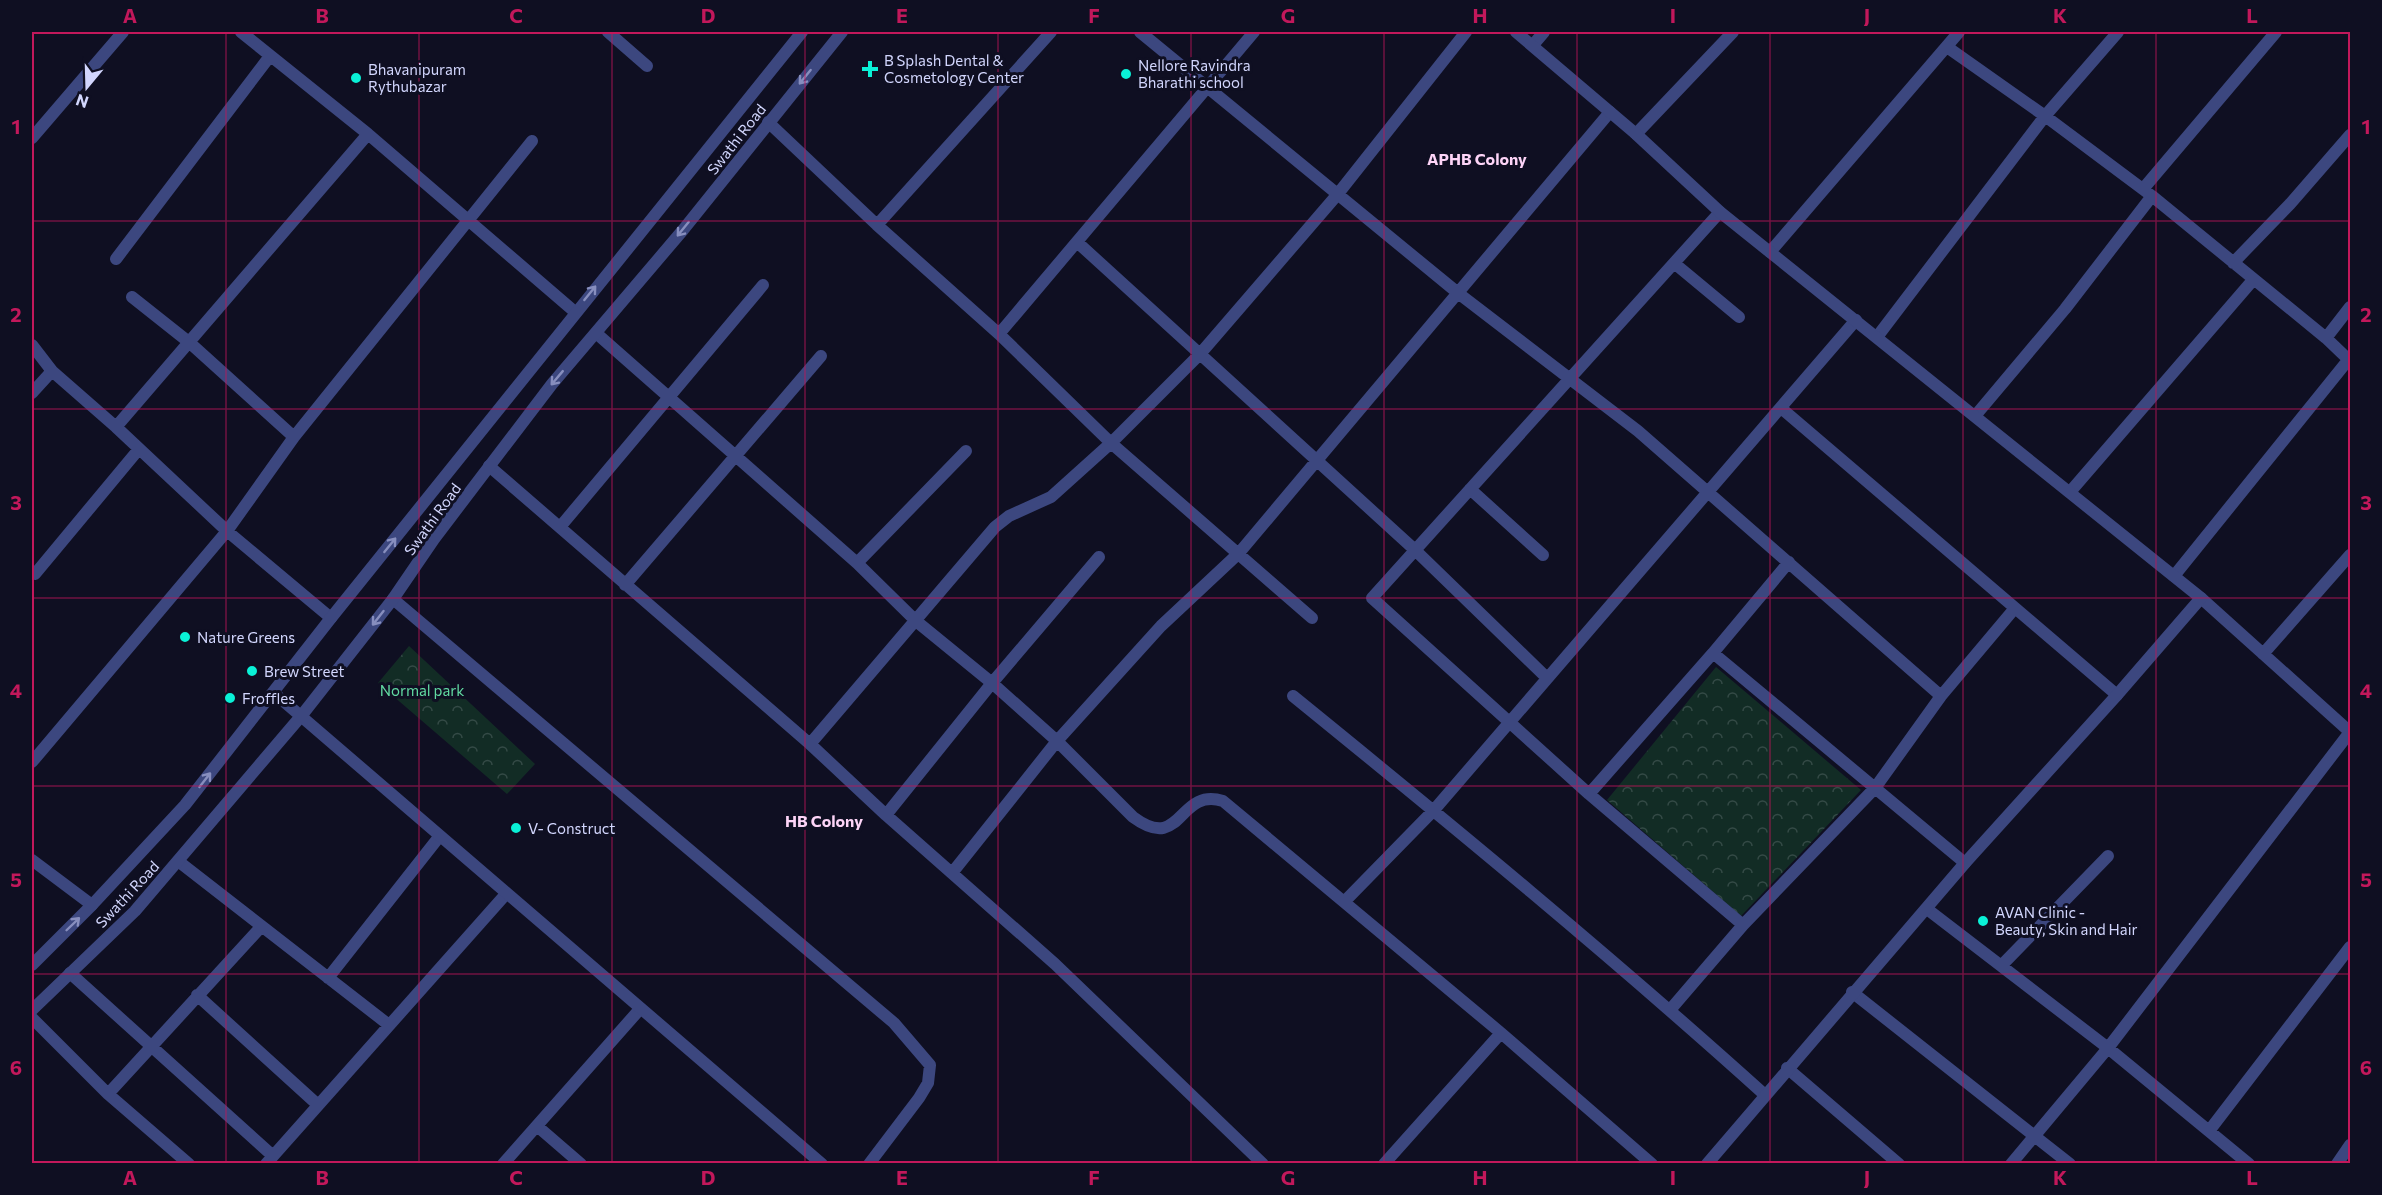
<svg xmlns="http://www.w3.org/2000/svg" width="2382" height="1195" font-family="Commissioner,sans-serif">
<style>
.park{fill:url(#park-crowns)}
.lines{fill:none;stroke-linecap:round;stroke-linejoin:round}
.minor{stroke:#3c477f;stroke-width:12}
.tertiary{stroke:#3c477f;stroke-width:12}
.oneway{stroke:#878ebe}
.grid{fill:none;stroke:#c2185b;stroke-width:1.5;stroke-opacity:0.55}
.poi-dot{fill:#0af1d7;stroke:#0f0f22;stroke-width:2}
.labels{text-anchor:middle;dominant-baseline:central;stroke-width:6;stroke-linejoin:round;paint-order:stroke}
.poi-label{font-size:15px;fill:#d2d6fd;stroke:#0f0f22;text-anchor:start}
.street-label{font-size:15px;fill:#d2d6fd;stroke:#0f0f22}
.park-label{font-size:15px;fill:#61daa2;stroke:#0f0f22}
.neighbourhood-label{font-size:16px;font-weight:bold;fill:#fdd4f7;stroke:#0f0f22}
.neatline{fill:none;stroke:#c2185b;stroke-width:2}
.grid-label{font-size:20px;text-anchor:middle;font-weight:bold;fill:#c2185b}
</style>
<defs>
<pattern id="park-crowns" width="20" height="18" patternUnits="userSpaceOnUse" patternTransform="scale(1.5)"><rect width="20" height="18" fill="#122c25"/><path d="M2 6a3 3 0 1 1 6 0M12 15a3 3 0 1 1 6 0" fill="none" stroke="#344a46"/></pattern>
</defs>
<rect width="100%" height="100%" fill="#0f0f22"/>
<path class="park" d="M409,646l126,118 -28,30 -129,-111z
M1716,667l145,123 -120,126 -134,-116z"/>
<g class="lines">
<path class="minor" d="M241,32l127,102 207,178
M608,32l39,34
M1140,32l318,261 180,138 303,265 74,-88
M1533,45l11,-13
M1947,47l98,69 107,80 174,142 24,23
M768,122l109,103 122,109 112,109 89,-89 137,-159 129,-163
M1636,134l97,-102
M32,138l91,-106
M2143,189l133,-157
M1720,212l-348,386 217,196 154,131
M877,225l174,-193
M1077,242l338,308 132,128
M1770,252l189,-220
M116,259l154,-203
M1674,263l65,54
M2233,263l57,-59 60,-69
M132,297l58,46 104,94
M596,333l261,230 59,58 76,62 65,58 76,76c50,37 44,-30 90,-16l278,232 151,131
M999,334l255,-302
M1877,337l168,-221 73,-84
M2326,338l24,-31
M32,345l20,26 64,56 111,104 104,87
M32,393l20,-22
M1781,408l336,287
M1975,416l90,-107 87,-113
M116,427l252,-293
M489,466l321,278 76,71 169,149 208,200
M1470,489l73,66
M2070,492l183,-212
M560,527l203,-242
M857,563l109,-112
M35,574l104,-125
M2174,576l175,-217
M625,585l196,-229
M2201,598l149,134
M393,599l501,424 36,42 -2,18 -9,15 -50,66
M1713,653l76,-91
M2263,654l87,-99
M1293,696c160,130 319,261 472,399
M810,744l185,-217 14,-11 42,-19 60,-54 201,175
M32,762l195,-231 67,-94 238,-296
M1589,794l124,-141 252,210
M886,815l106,-132 107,-126
M32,860l60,45
M178,861l211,164
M952,873l105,-132 104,-115 78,-73 371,-441
M1344,902l90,-92 422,-490
M1927,909l181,139 141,116
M2001,966l107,-110
M70,973l203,183
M328,978l111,-141
M1852,992l218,172
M197,995l121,110
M1670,1010l73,-85 132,-137 66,-92
M32,1018l76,76 81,70
M1787,1068l112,96
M108,1094l153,-167
M537,1126l44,38
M2209,1131l141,-184
M266,1164l240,-270
M503,1164l137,-155
M1384,1164l117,-131
M2011,1164l97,-116 242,-316
M2337,1164l13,-19"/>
<path class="tertiary" d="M1516,32l120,102 84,78 481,386 -84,97 -152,168 -258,301
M274,693l548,471
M32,965l60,-60 93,-100 146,-187 471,-586
M32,1010l103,-99 167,-196 91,-116 41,-60 118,-155 131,-154 159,-198"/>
</g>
<defs><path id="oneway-shaft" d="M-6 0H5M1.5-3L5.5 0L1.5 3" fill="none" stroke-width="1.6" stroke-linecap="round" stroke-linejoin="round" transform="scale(1.5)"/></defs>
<g class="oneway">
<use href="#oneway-shaft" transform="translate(805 77) rotate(129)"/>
<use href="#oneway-shaft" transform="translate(683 229) rotate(129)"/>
<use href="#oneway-shaft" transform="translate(590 293) rotate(-51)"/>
<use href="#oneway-shaft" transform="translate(557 378) rotate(130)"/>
<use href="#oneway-shaft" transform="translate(390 545) rotate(-51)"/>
<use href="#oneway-shaft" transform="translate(378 618) rotate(128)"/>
<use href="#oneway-shaft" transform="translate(205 780) rotate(-52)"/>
<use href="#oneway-shaft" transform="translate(73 924) rotate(-44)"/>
</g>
<path class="grid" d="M226,32v1132M419,32v1132M612,32v1132M805,32v1132M998,32v1132M1191,32v1132M1384,32v1132M1577,32v1132M1770,32v1132M1963,32v1132M2156,32v1132M32,221h2318M32,409h2318M32,598h2318M32,786h2318M32,974h2318"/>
<g class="poi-dot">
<path d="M867 60h6v6h6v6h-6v6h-6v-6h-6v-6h6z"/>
<circle cx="1126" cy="74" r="6"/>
<circle cx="356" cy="78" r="6"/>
<circle cx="185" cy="637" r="6"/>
<circle cx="252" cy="671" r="6"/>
<circle cx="230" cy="698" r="6"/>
<circle cx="516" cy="828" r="6"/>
<circle cx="1983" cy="921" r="6"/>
</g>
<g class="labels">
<g class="poi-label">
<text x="884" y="60">B Splash Dental &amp;<tspan x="884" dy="17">Cosmetology Center</tspan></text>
<text x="1138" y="65">Nellore Ravindra<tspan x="1138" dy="17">Bharathi school</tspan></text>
<text x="368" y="69">Bhavanipuram<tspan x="368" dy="17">Rythubazar</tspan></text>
<text x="197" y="637">Nature Greens</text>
<text x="264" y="671">Brew Street</text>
<text x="242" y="698">Froffles</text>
<text x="528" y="828">V- Construct</text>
<text x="1995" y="912">AVAN Clinic -<tspan x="1995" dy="17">Beauty, Skin and Hair</tspan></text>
</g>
<g class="street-label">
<text transform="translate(736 139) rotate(-52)">Swathi Road</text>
<text transform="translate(432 519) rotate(-54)">Swathi Road</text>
<text transform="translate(127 894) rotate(-47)">Swathi Road</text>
</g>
<g class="park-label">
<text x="422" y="690">Normal park</text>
</g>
<g class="neighbourhood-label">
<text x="1477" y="158">APHB Colony</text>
<text x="824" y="820">HB Colony</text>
</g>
</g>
<rect width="2382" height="1195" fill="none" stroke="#0f0f22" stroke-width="66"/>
<g transform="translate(87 87) rotate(199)" stroke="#0f0f22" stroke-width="4.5" paint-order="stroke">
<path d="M0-4.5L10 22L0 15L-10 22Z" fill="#d2d6fd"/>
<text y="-9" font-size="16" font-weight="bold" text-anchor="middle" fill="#d2d6fd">N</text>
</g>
<rect x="33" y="33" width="2316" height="1129" class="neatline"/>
<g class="grid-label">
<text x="130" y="23">A</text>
<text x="322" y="23">B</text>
<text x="516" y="23">C</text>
<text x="708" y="23">D</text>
<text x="902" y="23">E</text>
<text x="1094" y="23">F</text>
<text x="1288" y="23">G</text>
<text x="1480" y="23">H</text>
<text x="1673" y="23">I</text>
<text x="1867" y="23">J</text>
<text x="2060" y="23">K</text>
<text x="2252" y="23">L</text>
<text x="16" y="134">1</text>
<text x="2366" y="134">1</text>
<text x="16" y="322">2</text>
<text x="2366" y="322">2</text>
<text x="16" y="510">3</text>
<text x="2366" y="510">3</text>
<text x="16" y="698">4</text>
<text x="2366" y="698">4</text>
<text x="16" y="887">5</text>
<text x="2366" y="887">5</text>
<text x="16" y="1075">6</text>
<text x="2366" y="1075">6</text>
<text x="130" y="1185">A</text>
<text x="322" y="1185">B</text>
<text x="516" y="1185">C</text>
<text x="708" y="1185">D</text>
<text x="902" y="1185">E</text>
<text x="1094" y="1185">F</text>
<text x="1288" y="1185">G</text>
<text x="1480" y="1185">H</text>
<text x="1673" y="1185">I</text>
<text x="1867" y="1185">J</text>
<text x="2060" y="1185">K</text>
<text x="2252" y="1185">L</text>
</g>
</svg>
